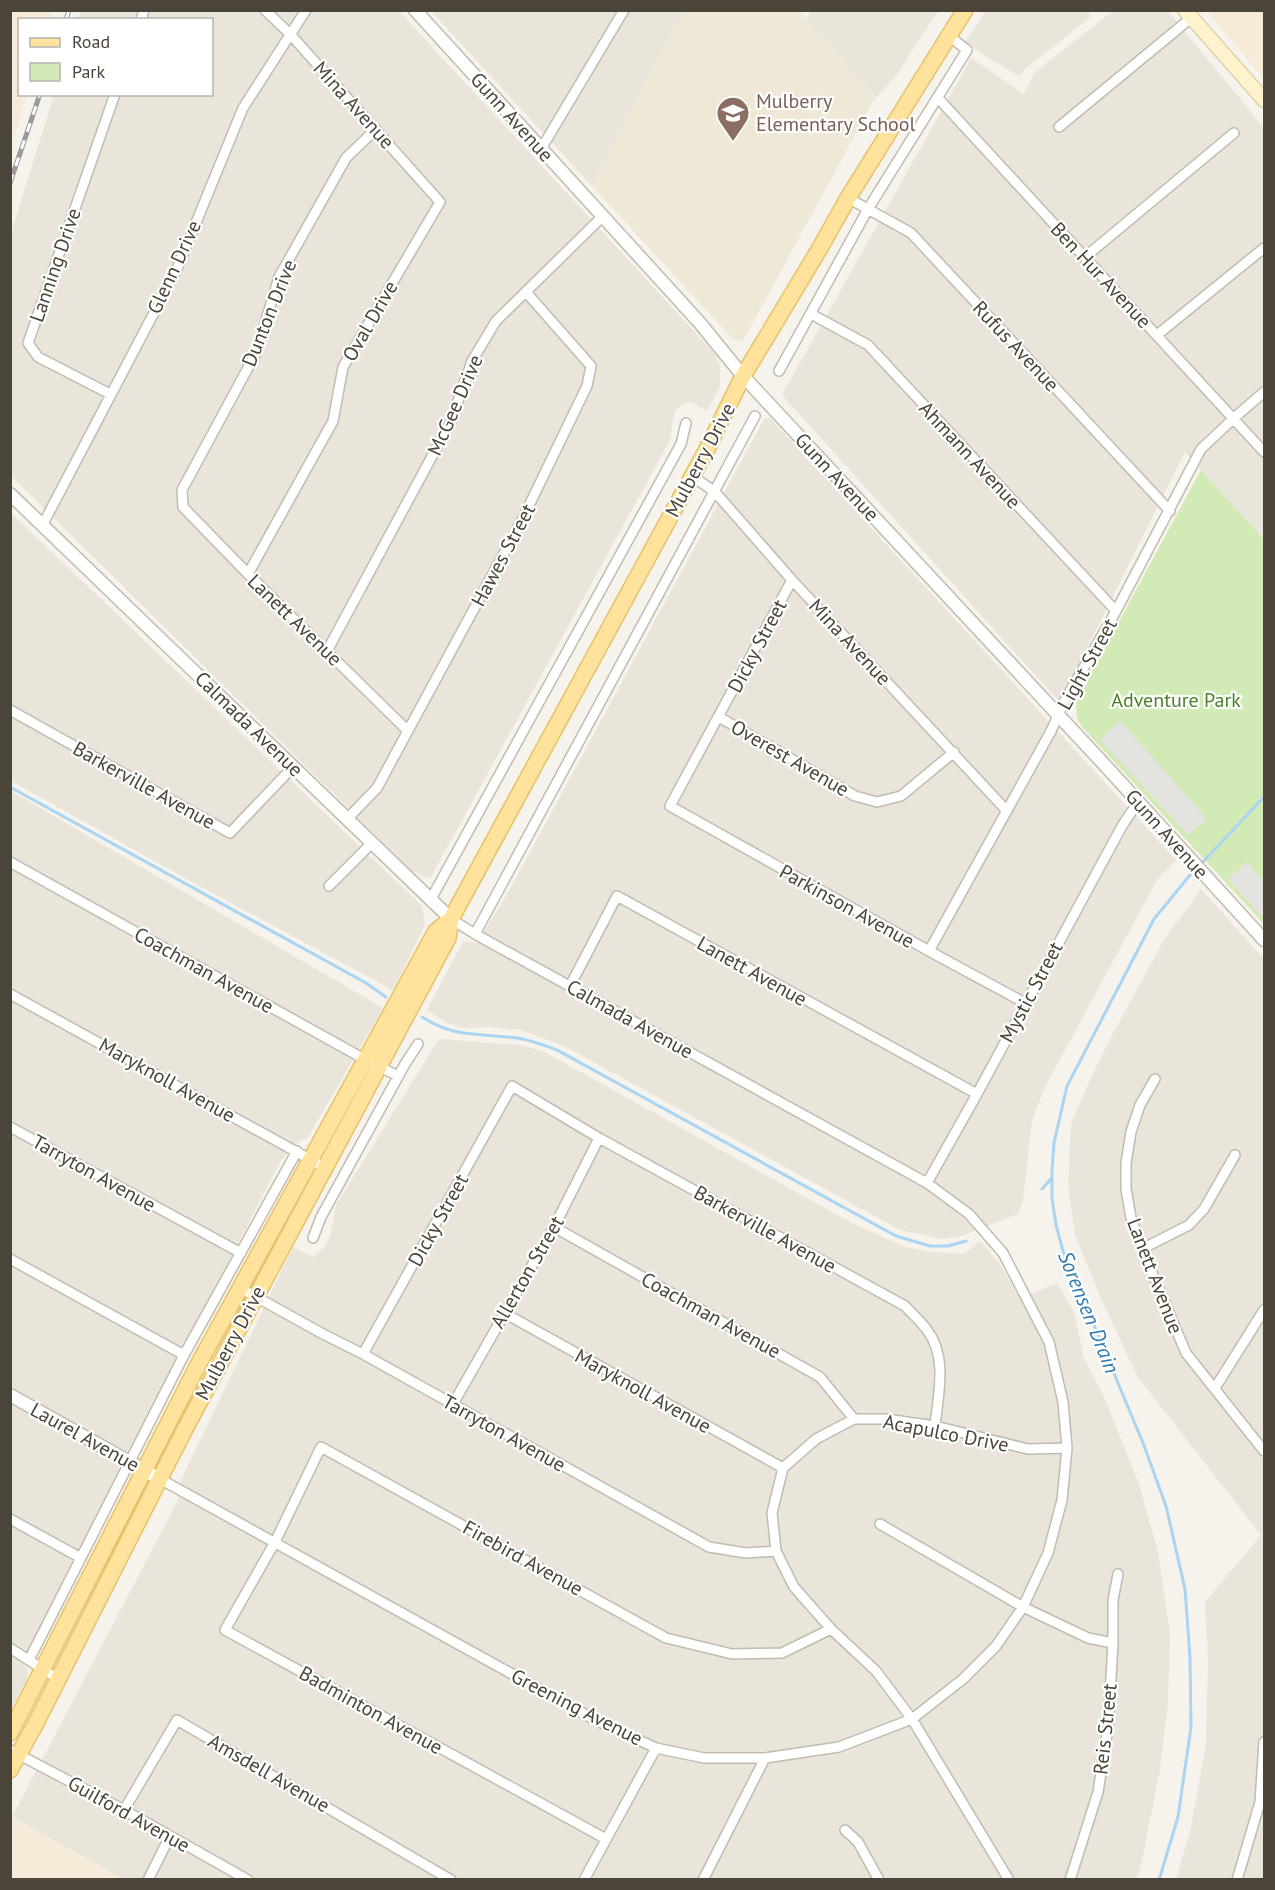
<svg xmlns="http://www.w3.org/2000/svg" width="1275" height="1890" font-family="'PT Sans',sans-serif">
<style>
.residential{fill:#eae5da}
.commercial{fill:#f7ead8}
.education{fill:#efe8d6}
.green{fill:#d2eab5}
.parking{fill:#e5e3e0}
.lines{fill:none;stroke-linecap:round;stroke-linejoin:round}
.stream{stroke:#a9d4f2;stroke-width:3}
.minor-casing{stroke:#c2bbae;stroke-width:12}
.tertiary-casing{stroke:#c2bbae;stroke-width:15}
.secondary-casing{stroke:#d6c79b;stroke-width:16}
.primary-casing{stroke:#e6c16a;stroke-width:18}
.minor{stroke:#fff;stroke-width:9}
.tertiary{stroke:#fff;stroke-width:12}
.secondary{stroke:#fff3cd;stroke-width:14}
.primary{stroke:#ffe39c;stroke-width:15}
.rail-casing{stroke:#9a9a9a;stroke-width:5}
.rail{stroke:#fff;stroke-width:3;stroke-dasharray:9;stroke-linecap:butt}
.labels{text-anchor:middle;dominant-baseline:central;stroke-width:4.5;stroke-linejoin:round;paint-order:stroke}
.education-label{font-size:20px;fill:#785e54;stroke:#fff;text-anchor:start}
.street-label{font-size:20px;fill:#4b4439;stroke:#fff}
.park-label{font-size:20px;fill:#4a7f2a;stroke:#fff}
.water-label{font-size:21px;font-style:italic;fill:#2e7ab2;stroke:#fff}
</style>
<rect width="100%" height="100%" fill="#f6f3ec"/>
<path class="residential" d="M986,10l102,1 4,5 -67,53 -6,7 -51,-31 -2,-4z
M81,11h318l316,343 5,12v21l-13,24 -16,-9 -8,2 -8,6 -6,32 -238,435 -5,1 -15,-8 -400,-394v-243l43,-138 158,-1v-74l-134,-1z
M431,11h252l-92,174z
M811,11v-1l127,1 -42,65 -20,22 -70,-79z
M1113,11h55l96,117v412l-79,-88 -123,246 -5,1 -275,-304 189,-337 53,36 11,-22z
M770,418l406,442 -19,20 -112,207 -13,33 -9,80 -5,14 -56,22 -20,3 -42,-9 -338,-185 -42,-15 -32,-3 -24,1 -17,-5 -20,-13 36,-69 14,2 31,-50 256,-474z
M10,512l412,394 3,19 -32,65 -192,-103 -190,-106z
M11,791l372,217 -76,131 -7,1 -19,20 -259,504 5,4 1,10 -17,32z
M1201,889l63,70v920h-88l15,-51 15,-85 2,-87 -3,-54 56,-67 -124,-159 -38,-82 -24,-59 -7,-51 3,-60 17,-40 23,-47 53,-97z
M439,1039l82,6 22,6 309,172 53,24 27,5 32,2 16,-13 20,23 20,35 37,-16 17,29 10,46 21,41 34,85 19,68 12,81 -2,69 -8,68 -20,100 -4,9h-1013l-111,-62 165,-315 4,-22 112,-233 21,10 12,-12 4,-9 6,-31z"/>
<path class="commercial" d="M10,11h43l-3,8 -30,1v74l7,1 -16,50z
M1207,11h57v68z
M11,1817l111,62h-111z"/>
<path class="education" d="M683,11h116l76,87 -131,241 -5,3 -5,-2 -143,-155z"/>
<path class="green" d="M1201,470l63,70v384l-181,-196 -6,-9 -1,-18z"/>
<path class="parking" d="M1120,721l87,98 -19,16 -88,-95z
M1247,862l17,21v36l-36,-40z"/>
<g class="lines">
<path class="stream" d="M10,787l356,196 20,14
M1200,865l64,-68
M422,1017c32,20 50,16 86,20 17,1 33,7 49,13l339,186 34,10h18l18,-5
M1042,1189l9,-10
M1159,1880l19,-63 13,-90 -1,-70 -5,-68 -19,-83 -23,-63 -80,-192 -7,-26 -4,-27v-28l2,-27 13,-57 87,-167 41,-50"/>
<defs>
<path id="minor" d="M141,20l3,-10
M938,98l326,354
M1059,127l132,-109
M376,129l-30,29 -67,119 -23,76 -74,137 1,17 65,67 160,157
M541,149l83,-139
M848,198l63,35 259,278
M1085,257l149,-124
M811,314l57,31 248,266
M1157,335l107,-87
M779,371l89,-162 99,-159 -18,-14
M110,394l-72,-37 -10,-14 87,-249
M692,476l23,16 77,88 215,231
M43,524l134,-255 66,-161 63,-98
M248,574l85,-153 10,-54 97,-165 -149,-167 -26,-25
M792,580l-122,226 259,145 96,52
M327,651l124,-230 21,-60 24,-40 106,-104
M10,710l220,123 63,-66
M719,717l136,79 22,6 24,-6 53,-44
M347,819l30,-31 144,-266 66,-136 4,-20 -65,-74
M10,862l356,198 32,16
M329,886l43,-43
M431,899l250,-455 5,-21
M475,934l280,-518
M929,951l122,-220 13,-29 52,-91 85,-162 33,-31 30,-26
M570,986l47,-90 360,198
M10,994l314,173
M1155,1079l-15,26 -9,27 -5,31v26l5,29 11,31 44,104 78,98
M10,1127l231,126
M927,1183l50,-89 145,-268 16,-24
M554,1227l266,150 34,42
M313,1238l8,-21 84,-153 13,-20
M1142,1249l47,-24 15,-16 31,-54
M10,1259l174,96
M240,1288l83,46 40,20 346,193 37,6 30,-2
M504,1313l279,155
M363,1354l149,-268 87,52 306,168c7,8 16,15 22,24 21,27 11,65 8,96
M1215,1388l49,-78
M453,1404l101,-177 45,-89
M160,1479l437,242 59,27 48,10h61l74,-11 73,-28 51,-40 33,-33 27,-39 25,-54 14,-53 5,-52 -4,-46 -14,-60 -46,-89 -34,-39 -42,-31 -452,-249 -24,-15
M10,1519l71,39
M880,1524l143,83 65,31 25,5
M10,1648l48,31
M29,1660l155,-305 113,-204
M10,1750l114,60 124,70
M124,1810l53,-90 274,160
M845,1830l13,12 21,38
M606,1839l-381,-209 50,-88 46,-95 345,191 66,16 50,-1 49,-24
M148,1880l22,-44
M584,1880l72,-132
M703,1880l62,-122
M1009,1880l-97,-161 -36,-48 -45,-42 -37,-42 -18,-36 -4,-38 11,-45 33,-29 38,-20h32l49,7 93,23 39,-1
M1070,1880l28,-88 10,-64 5,-85v-43l5,-26
M1237,1880l23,-78 4,-60"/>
<path id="tertiary" d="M415,10l284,312 44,54 358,385 163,179
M10,494l441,425
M10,1395l150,84"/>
<path id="secondary" d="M1185,10l79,90"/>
<path id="primary" d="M10,1733l188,-368 238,-434 15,-12
M10,1770l25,-45 150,-296 263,-491 3,-19 256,-470 36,-73 77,-128 28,-50 117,-188"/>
</defs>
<use href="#minor" class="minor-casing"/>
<use href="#tertiary" class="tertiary-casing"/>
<use href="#secondary" class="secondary-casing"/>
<use href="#primary" class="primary-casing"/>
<use href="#minor" class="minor"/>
<use href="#tertiary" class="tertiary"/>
<use href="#secondary" class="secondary"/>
<use href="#primary" class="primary"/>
<defs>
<path id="rail" d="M66,20l3,-10
M10,183l30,-89"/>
</defs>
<use href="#rail" class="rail-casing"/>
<use href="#rail" class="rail"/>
</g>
<defs>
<symbol id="school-pin" viewBox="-11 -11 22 30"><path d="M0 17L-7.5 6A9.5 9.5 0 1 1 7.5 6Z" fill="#8d6e63" stroke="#fff"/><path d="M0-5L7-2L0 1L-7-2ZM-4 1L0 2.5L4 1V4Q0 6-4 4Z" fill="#fff"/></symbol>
</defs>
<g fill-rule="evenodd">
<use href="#school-pin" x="714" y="94" width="38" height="52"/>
</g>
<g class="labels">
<g class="education-label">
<text x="756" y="101">Mulberry<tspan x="756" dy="23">Elementary School</tspan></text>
</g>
<g class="street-label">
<text transform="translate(354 105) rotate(48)">Mina Avenue</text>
<text transform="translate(512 117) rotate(48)">Gunn Avenue</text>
<text transform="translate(55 265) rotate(-71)">Lanning Drive</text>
<text transform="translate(174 267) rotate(-65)">Glenn Drive</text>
<text transform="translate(1101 275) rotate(47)">Ben Hur Avenue</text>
<text transform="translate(269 313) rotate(-68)">Dunton Drive</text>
<text transform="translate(370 321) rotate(-60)">Oval Drive</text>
<text transform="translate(1016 346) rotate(47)">Rufus Avenue</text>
<text transform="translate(455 405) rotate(-66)">McGee Drive</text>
<text transform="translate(970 455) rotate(47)">Ahmann Avenue</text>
<text transform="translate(700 460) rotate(-62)">Mulberry Drive</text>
<text transform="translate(837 477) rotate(47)">Gunn Avenue</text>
<text transform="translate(503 555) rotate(-62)">Hawes Street</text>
<text transform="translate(295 620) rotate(44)">Lanett Avenue</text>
<text transform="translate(850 642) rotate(47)">Mina Avenue</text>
<text transform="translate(757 646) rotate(-62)">Dicky Street</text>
<text transform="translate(1087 664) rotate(-61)">Light Street</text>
<text transform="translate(249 724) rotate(44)">Calmada Avenue</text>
<text transform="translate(790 758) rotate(30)">Overest Avenue</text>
<text transform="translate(144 785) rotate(29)">Barkerville Avenue</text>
<text transform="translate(1167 834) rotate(48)">Gunn Avenue</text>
<text transform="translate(847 906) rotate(29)">Parkinson Avenue</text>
<text transform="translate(204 970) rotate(29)">Coachman Avenue</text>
<text transform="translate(752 971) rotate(29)">Lanett Avenue</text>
<text transform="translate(1031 992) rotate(-62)">Mystic Street</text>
<text transform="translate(630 1019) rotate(29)">Calmada Avenue</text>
<text transform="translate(167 1080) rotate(29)">Maryknoll Avenue</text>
<text transform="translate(94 1173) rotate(29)">Tarryton Avenue</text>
<text transform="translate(438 1220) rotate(-61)">Dicky Street</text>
<text transform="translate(765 1229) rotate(29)">Barkerville Avenue</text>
<text transform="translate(527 1272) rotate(-60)">Allerton Street</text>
<text transform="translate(1155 1276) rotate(69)">Lanett Avenue</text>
<text transform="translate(711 1315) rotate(29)">Coachman Avenue</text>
<text transform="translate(230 1343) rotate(-62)">Mulberry Drive</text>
<text transform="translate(643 1391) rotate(29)">Maryknoll Avenue</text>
<text transform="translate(504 1433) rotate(29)">Tarryton Avenue</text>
<text transform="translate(946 1433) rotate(11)">Acapulco Drive</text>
<text transform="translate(85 1437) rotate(29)">Laurel Avenue</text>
<text transform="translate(523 1558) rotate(29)">Firebird Avenue</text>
<text transform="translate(577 1707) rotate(27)">Greening Avenue</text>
<text transform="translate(371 1710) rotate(29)">Badminton Avenue</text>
<text transform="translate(1105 1729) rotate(-84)">Reis Street</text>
<text transform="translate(269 1773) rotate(30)">Amsdell Avenue</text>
<text transform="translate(129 1814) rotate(29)">Guilford Avenue</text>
</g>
<g class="park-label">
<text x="1176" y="700">Adventure Park</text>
</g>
<g class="water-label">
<text transform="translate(1089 1312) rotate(68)">Sorensen Drain</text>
</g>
</g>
<rect width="1275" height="1890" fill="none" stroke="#4b4439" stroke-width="24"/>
<rect x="18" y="18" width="195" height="78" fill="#ffffff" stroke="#b7b4b0" stroke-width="1.5"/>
<rect x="30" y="38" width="30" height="9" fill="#ffe39c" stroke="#b7b4b0" stroke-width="1.5"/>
<text x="72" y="48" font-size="18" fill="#4b4439">Road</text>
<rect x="30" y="63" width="30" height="18" fill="#d2eab5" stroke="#b7b4b0" stroke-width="1.5"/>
<text x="72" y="78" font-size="18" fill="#4b4439">Park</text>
</svg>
